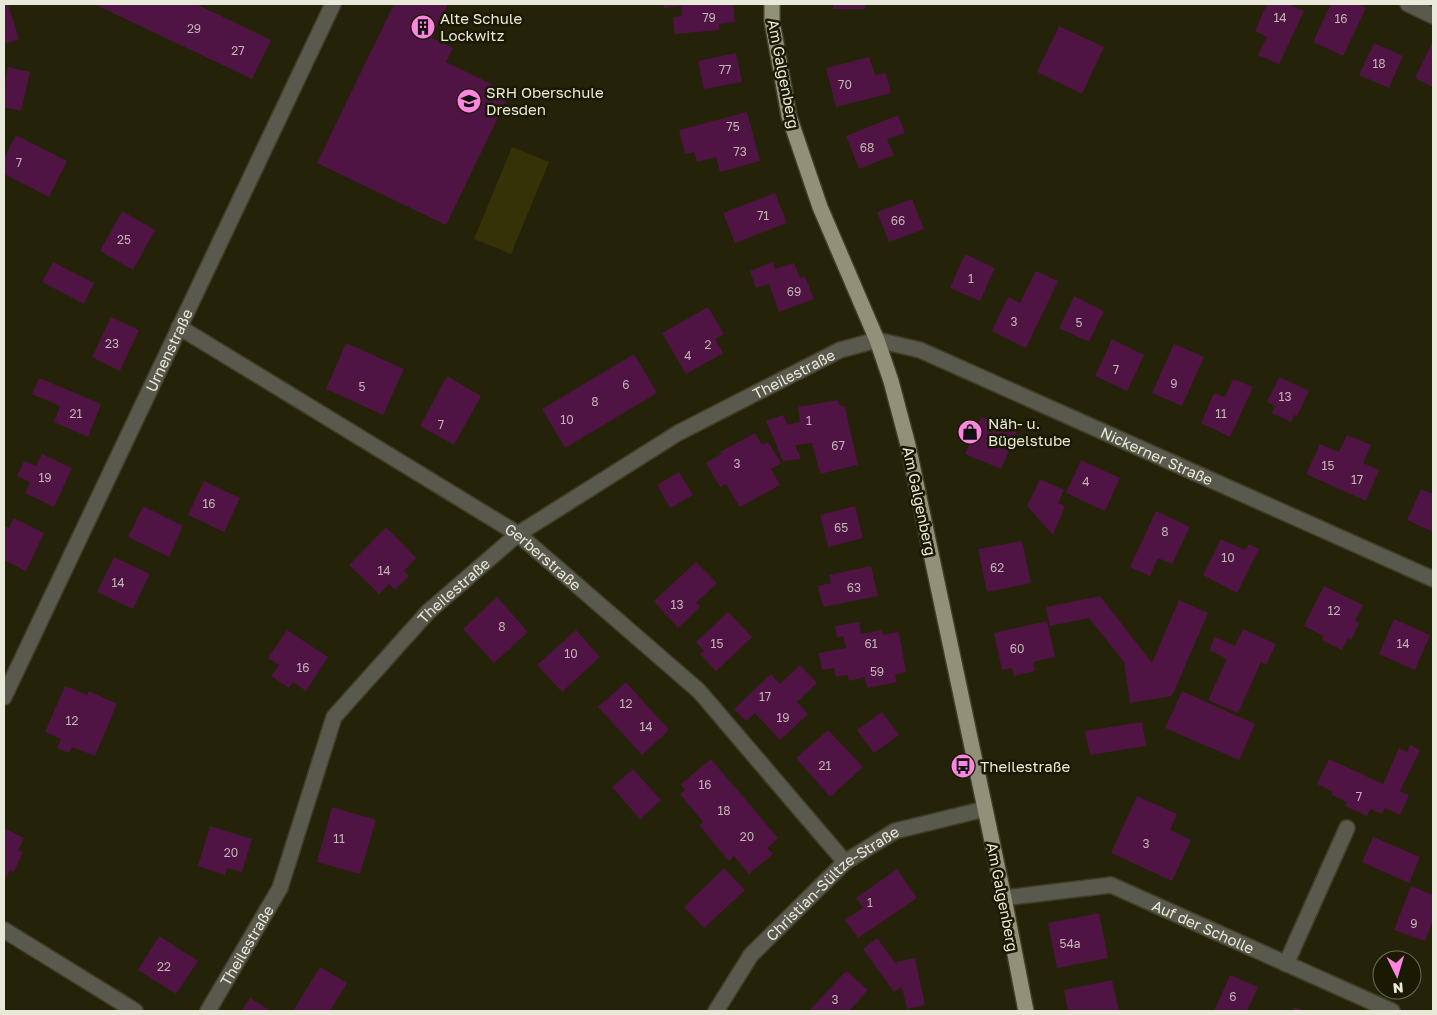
<svg xmlns="http://www.w3.org/2000/svg" width="1437" height="1015" font-family="'Golos Text',sans-serif">
<style>
.green{fill:#353207}
.building{fill:#4f1443}
.lines{fill:none;stroke-linecap:round;stroke-linejoin:round}
.minor-casing{stroke:#403e26;stroke-width:18}
.major-casing{stroke:#403e26;stroke-width:18}
.minor{stroke:#59594d;stroke-width:15}
.major{stroke:#919078;stroke-width:15}
.labels{text-anchor:middle;dominant-baseline:central;stroke-width:5;stroke-linejoin:round;paint-order:stroke}
.number-label{font-size:12px;fill:#c2b4b4}
.poi-label{font-size:15px;fill:#e9e9da;stroke:#1a1902;text-anchor:start}
.street-label{font-size:15px;fill:#e9e9da;stroke:#1a1902}
</style>
<rect width="100%" height="100%" fill="#242209"/>
<path class="green" d="M512,147l37,15 -38,92 -37,-15z"/>
<path class="building" d="M4,4h4l11,35 -15,5z
M94,4h102l75,36 -19,39z
M394,4h54l-16,34 21,10 -7,14 64,31 -64,132 -129,-62z
M663,4h70l2,18 -16,2v6l-44,4 -2,-17 9,-1 -1,-10 -17,2z
M833,4h32v5h-32z
M1267,4h21l16,7 -25,53 -21,-9 9,-18 -12,-6z
M1331,4h27l8,4 -23,48 -30,-14z
M1059,26l45,21 -22,47 -45,-22z
M1433,41v46l-18,-9z
M1374,43l29,13 -14,32 -30,-13z
M736,53l6,29 -38,7 -6,-28z
M869,57l6,18 11,-2 5,20 -55,14 -10,-39z
M8,67l22,5 -9,39 -17,-4v-20z
M747,112l13,49 -40,11 -4,-15 -19,5 -3,-10 -9,2 -6,-24z
M898,115l7,18 -18,6 7,16 -35,14 -13,-33z
M16,135l51,26 -18,36 -45,-23v-15z
M775,193l12,30 -52,20 -12,-30z
M912,199l12,30 -35,13 -12,-30z
M122,211l33,19 -22,40 -33,-19z
M965,254l30,14 -15,33 -30,-13z
M53,262l41,21 -10,21 -42,-22z
M773,262l2,7 19,-6 6,15 5,-2 9,23 -35,13 -10,-28 -13,4 -6,-17z
M1036,271l22,10 -32,67 -34,-17 16,-34 12,6z
M1074,296l30,15 -15,31 -30,-14z
M708,307l16,27 -9,5 8,14 -37,21 -24,-41z
M111,317l28,13 -19,41 -28,-14z
M1112,339l32,16 -17,36 -32,-15z
M346,343l58,26 -21,46 -57,-26z
M1174,344l30,13 -22,49 -30,-13z
M634,354l23,39 -92,55 -23,-39z
M447,376l34,20 -27,49 -34,-19z
M1279,377l30,14 -12,25 -3,-1 -3,7 -19,-9 3,-7 -8,-4z
M39,378l62,26 -13,33 -34,-15 6,-16 -28,-12z
M1233,379l20,8 -23,50 -29,-14 13,-30 11,4z
M838,400l1,5 6,2 13,58 -38,9 -8,-31 -17,2 6,14 -18,2 -17,-40 17,-6 5,10 12,-3 -2,-15z
M981,417l36,15 -16,37 -36,-15z
M755,433l7,12 6,-3 13,21 -10,6 9,16 -40,22 -14,-23 -6,3 -14,-24 15,-9 -1,-2z
M1347,435l24,10 -8,18 16,7 -13,31 -60,-27 14,-30 19,8z
M42,454l30,14 -18,39 -29,-14 5,-11 -13,-6 7,-15 12,5z
M1081,460l39,18 -15,33 -39,-18z
M679,472l14,23 -23,13 -13,-23z
M1040,479l24,11 -6,13 7,3 -12,29 -26,-29z
M204,481l36,17 -16,34 -36,-17z
M1421,489l12,5v38l-26,-12z
M143,506l40,20 -14,31 -41,-20z
M855,506l8,32 -35,9 -8,-32z
M1156,511l34,16 -18,37 -14,-6 -8,18 -20,-9z
M14,518l30,15 -18,38 -22,-11v-34l5,2z
M386,527l30,31 -12,13 5,5 -14,14 -6,-6 -10,10 -30,-29z
M1221,539l24,11 4,-6 10,5 -22,44 -34,-18z
M1022,541l9,42 -44,9 -9,-43z
M114,557l36,17 -17,35 -36,-17z
M696,562l21,21 -21,20 4,4 -22,21 -24,-27z
M871,566l7,30 -55,11 -5,-21 13,-3 -2,-8z
M1324,586l39,19 -8,16 4,2 -8,17 -3,-2 -6,12 -20,-10 2,-4 -20,-10z
M1100,596l52,67 27,-63 29,13 -36,83 -42,7 -6,-41 -35,-44 -39,8 -4,-19z
M497,597l31,35 -34,31 -31,-34z
M728,612l24,25 -36,34 -16,-17 4,-3 -8,-9z
M1394,619l36,16 -15,35 -36,-16z
M1047,621l8,36 -22,5 2,9 -21,5 -2,-8 -10,2 -8,-37z
M859,622l2,12 21,-4 1,5 16,-3 7,40 -11,3 2,7 -30,6 -2,-11 -16,4 -1,-6 -12,2 -2,-9 -12,2 -3,-17 27,-5 -3,-12 -6,2 -2,-12z
M1243,629l33,15 -10,21 -5,-3 -23,51 -30,-13 19,-41 -18,-9 6,-13 20,9z
M287,630l41,27 -22,34 -13,-9 -4,6 -18,-12 8,-11 -11,-7z
M576,630l24,27 -38,35 -25,-27z
M800,665l17,18 -20,19 11,12 -28,26 -25,-27 -9,8 -12,-12 37,-35 9,10z
M626,682l43,48 -27,25 -44,-48z
M65,686l22,9 2,-4 28,13 -22,52 -23,-9 -3,6 -12,-5 4,-9 -16,-7z
M1182,691l73,33 -16,36 -74,-32z
M882,712l17,23 -25,18 -17,-23z
M1142,722l4,24 -56,9 -5,-24z
M828,730l35,37 -33,30 -34,-39z
M1410,745l10,5 -20,41 9,4 -9,20 -15,-7 -3,6 -12,-5 -3,7 -22,-10 2,-4 -16,-7 2,-3 -16,-8 12,-25 54,25 16,-36 8,4z
M711,759l67,79 -11,10 6,6 -24,20 -15,-18 -5,5 -30,-36 4,-3 -23,-28 5,-4 -4,-6z
M633,769l28,31 -21,19 -28,-32z
M1137,796l40,18 -7,16 21,10 -19,41 -61,-28z
M332,807l44,13 -16,54 -43,-12z
M210,826l42,13 -10,33 -15,-4 -2,7 -27,-9z
M4,828l20,10 -6,12 5,2 -9,20 -4,-2 -4,9 -2,-1z
M1373,837l47,20 -11,26 -47,-21z
M724,868l21,22 -41,38 -20,-21z
M897,869l20,29 -59,40 -13,-18 18,-12 -7,-10z
M1411,886l22,9v25l-8,21 -31,-11z
M1099,913l9,45 -51,10 -9,-45z
M159,936l39,25 -22,33 -38,-24z
M877,938l20,27v-3l18,-4 10,47 -18,4 -5,-22 -8,5 -31,-43z
M320,967l27,16 -17,28h-37z
M846,971l22,19 -19,21h-40z
M1230,975l28,12 -11,24h-33z
M1112,980l7,31h-51l-4,-21z
M250,998l21,13h-30z
M1294,1007l10,4h-12z"/>
<g class="lines">
<defs>
<g id="minor">
<path d="M1408,4l25,12"/>
<path id="s1" d="M179,327l339,207 181,157 146,171"/>
<path id="s2" d="M4,697l329,-693"/>
<path id="s3" d="M1004,898l107,-13 281,126"/>
<path d="M4,930l131,81"/>
<path d="M1286,964l61,-136"/>
<path id="s4" d="M208,1011l72,-123 54,-171 94,-105 90,-78 160,-101 162,-83 37,-10 43,10 513,229"/>
<path id="s5" d="M716,1011l35,-56 94,-93 50,-31 90,-22"/>
</g>
<path id="major" d="M772,4v17l17,95 31,91 57,133 14,41 17,64 96,453 22,113"/>
</defs>
<use href="#minor" class="minor-casing"/>
<use href="#major" class="major-casing"/>
<use href="#minor" class="minor"/>
<use href="#major" class="major"/>
</g>
<defs>
<symbol id="building-disc" viewBox="-11 -11 22 22"><circle r="9.5" fill="#fe86e0" stroke="#1a1902"/><path d="M-4-6H4V6H1V3H-1V6H-4ZM-2.5-4.3h1.7v1.8h-1.7ZM.8-4.3h1.7v1.8H.8ZM-2.5-1h1.7V.8h-1.7ZM.8-1h1.7V.8H.8Z" fill="#111"/></symbol>
<symbol id="school-disc" viewBox="-11 -11 22 22"><circle r="9.5" fill="#fe86e0" stroke="#1a1902"/><path d="M0-5L7-2L0 1L-7-2ZM-4 1L0 2.5L4 1V4Q0 6-4 4Z" fill="#111"/></symbol>
<symbol id="shop-disc" viewBox="-11 -11 22 22"><circle r="9.5" fill="#fe86e0" stroke="#1a1902"/><path d="M-5-2.5h2.3a2.7 3.5 0 0 1 5.4 0H5L5.5 6h-11ZM-1.5-2.5h3a1.5 2.3 0 0 0-3 0Z" fill="#111"/></symbol>
<symbol id="bus-disc" viewBox="-11 -11 22 22"><circle r="9.5" fill="#fe86e0" stroke="#1a1902"/><path d="M-5-6H5V4H4V6H2V4H-2V6H-4V4H-5ZM-3.5-4V0h7V-4ZM-3.5 1.2v1.5H-2V1.2ZM2 1.2v1.5H3.5V1.2Z" fill="#111"/></symbol>
</defs>
<g fill-rule="evenodd">
<use href="#building-disc" x="409" y="13" width="28" height="28"/>
<use href="#school-disc" x="455" y="87" width="28" height="28"/>
<use href="#shop-disc" x="956" y="418" width="28" height="28"/>
<use href="#bus-disc" x="949" y="752" width="28" height="28"/>
</g>
<g class="labels">
<g class="number-label">
<text x="709" y="17">79</text>
<text x="1280" y="17">14</text>
<text x="1341" y="18">16</text>
<text x="194" y="28">29</text>
<text x="238" y="50">27</text>
<text x="1379" y="63">18</text>
<text x="725" y="69">77</text>
<text x="845" y="84">70</text>
<text x="733" y="126">75</text>
<text x="867" y="147">68</text>
<text x="740" y="151">73</text>
<text x="19" y="162">7</text>
<text x="763" y="215">71</text>
<text x="898" y="220">66</text>
<text x="124" y="239">25</text>
<text x="971" y="278">1</text>
<text x="794" y="291">69</text>
<text x="1014" y="321">3</text>
<text x="1079" y="322">5</text>
<text x="112" y="343">23</text>
<text x="708" y="344">2</text>
<text x="688" y="355">4</text>
<text x="1116" y="369">7</text>
<text x="1174" y="383">9</text>
<text x="626" y="384">6</text>
<text x="362" y="386">5</text>
<text x="1285" y="396">13</text>
<text x="595" y="401">8</text>
<text x="76" y="413">21</text>
<text x="1221" y="413">11</text>
<text x="567" y="419">10</text>
<text x="809" y="420">1</text>
<text x="441" y="424">7</text>
<text x="838" y="445">67</text>
<text x="737" y="463">3</text>
<text x="1328" y="465">15</text>
<text x="45" y="477">19</text>
<text x="1357" y="479">17</text>
<text x="1086" y="481">4</text>
<text x="209" y="503">16</text>
<text x="841" y="527">65</text>
<text x="1165" y="531">8</text>
<text x="1228" y="557">10</text>
<text x="997" y="567">62</text>
<text x="384" y="570">14</text>
<text x="118" y="582">14</text>
<text x="854" y="587">63</text>
<text x="677" y="604">13</text>
<text x="1334" y="610">12</text>
<text x="502" y="626">8</text>
<text x="717" y="643">15</text>
<text x="871" y="643">61</text>
<text x="1403" y="643">14</text>
<text x="1017" y="648">60</text>
<text x="571" y="653">10</text>
<text x="303" y="667">16</text>
<text x="877" y="671">59</text>
<text x="765" y="696">17</text>
<text x="626" y="703">12</text>
<text x="783" y="717">19</text>
<text x="72" y="720">12</text>
<text x="646" y="726">14</text>
<text x="825" y="765">21</text>
<text x="705" y="784">16</text>
<text x="1359" y="796">7</text>
<text x="724" y="810">18</text>
<text x="747" y="836">20</text>
<text x="339" y="838">11</text>
<text x="1146" y="843">3</text>
<text x="231" y="852">20</text>
<text x="870" y="902">1</text>
<text x="1414" y="923">9</text>
<text x="1070" y="943">54a</text>
<text x="164" y="966">22</text>
<text x="1233" y="996">6</text>
<text x="835" y="999">3</text>
</g>
<g class="poi-label">
<text x="440" y="18">Alte Schule<tspan x="440" dy="17">Lockwitz</tspan></text>
<text x="486" y="92">SRH Oberschule<tspan x="486" dy="17">Dresden</tspan></text>
<text x="988" y="423">Näh- u.<tspan x="988" dy="17">Bügelstube</tspan></text>
<text x="980" y="766">Theilestraße</text>
</g>
<g class="street-label">
<text transform="translate(784 74) rotate(79)">Am Galgenberg</text>
<text stroke="none"><textPath href="#s2" startOffset="384">Urnenstraße</textPath></text>
<text stroke="none"><textPath href="#s4" startOffset="901">Theilestraße</textPath></text>
<text stroke="none"><textPath href="#s4" startOffset="1295">Nickerner Straße</textPath></text>
<text transform="translate(920 501) rotate(78)">Am Galgenberg</text>
<text stroke="none"><textPath href="#s1" startOffset="431">Gerberstraße</textPath></text>
<text stroke="none"><textPath href="#s4" startOffset="496">Theilestraße</textPath></text>
<text stroke="none"><textPath href="#s5" startOffset="175">Christian-Sültze-Straße</textPath></text>
<text transform="translate(1003 897) rotate(79)">Am Galgenberg</text>
<text stroke="none"><textPath href="#s3" startOffset="209">Auf der Scholle</textPath></text>
<text stroke="none"><textPath href="#s4" startOffset="76">Theilestraße</textPath></text>
</g>
</g>
<rect width="1437" height="1015" fill="none" stroke="#e9e9da" stroke-width="10"/>
<g transform="translate(1397 975) rotate(175)"><circle r="24" fill="#1a1902" stroke="#6d6c58"/>
<path d="M0-4L9 19L0 12L-9 19Z" fill="#fe86e0"/>
<text y="-8" font-size="14" font-weight="bold" text-anchor="middle" fill="#e9e9da">N</text>
</g>
</svg>
